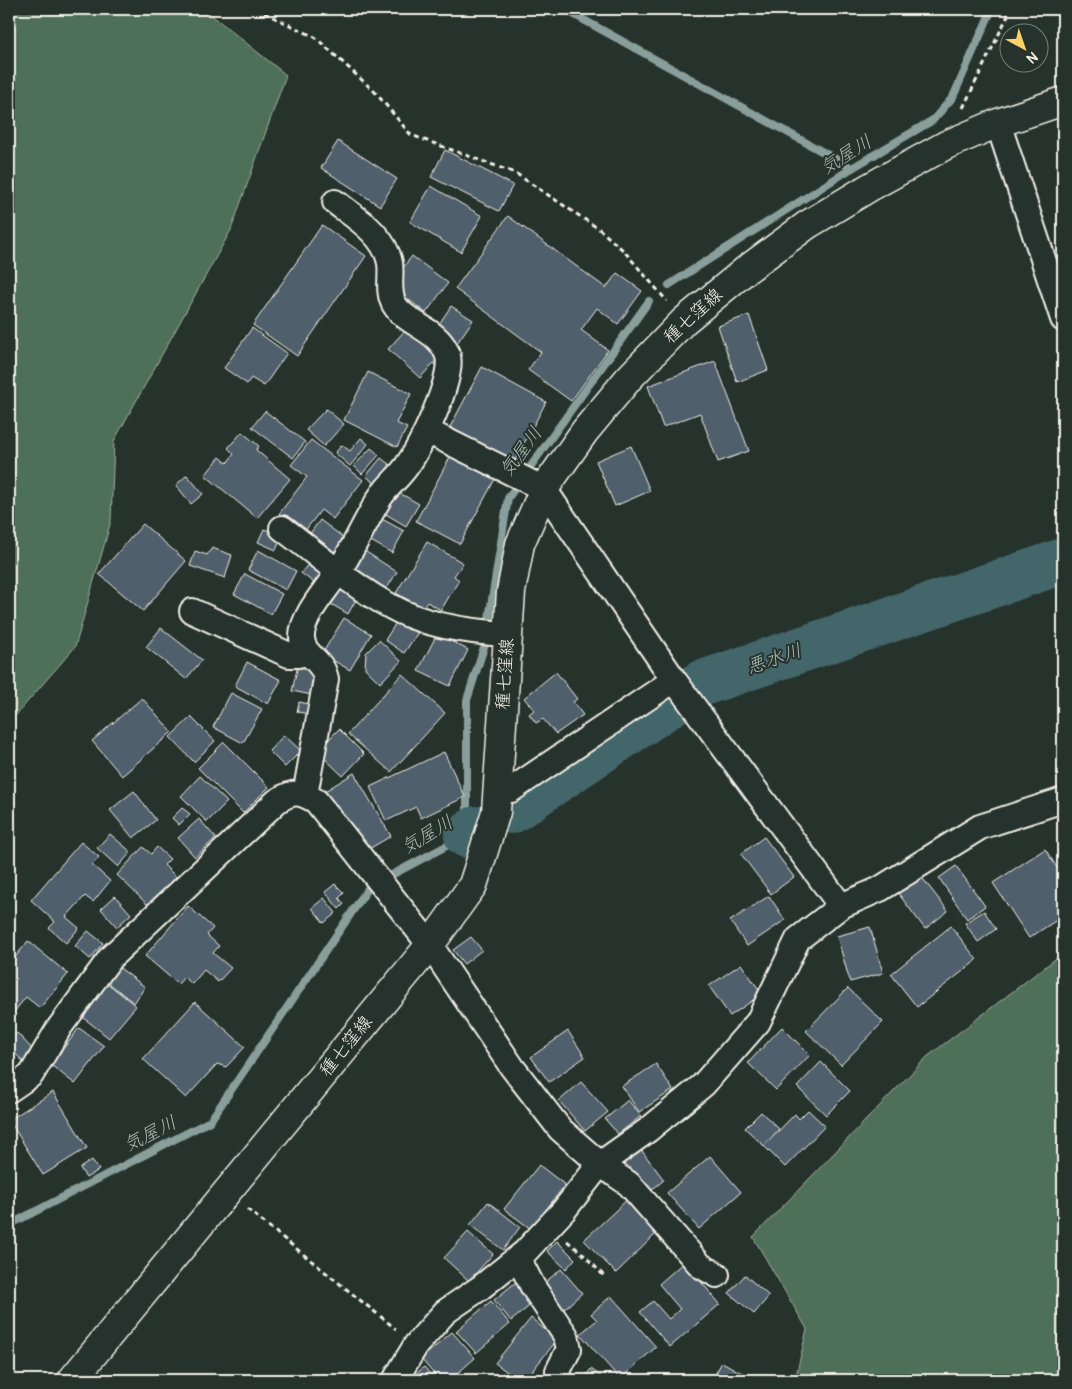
<svg xmlns="http://www.w3.org/2000/svg" width="1072" height="1389" font-family="Pangolin,'Klee One',sans-serif">
<style>
.green{fill:#507059;stroke:#a2b0a0}
.lines{fill:none;stroke-linecap:round;stroke-linejoin:round}
.stream{stroke:#8a9e9c;stroke-width:8}
.river{stroke:#436669;stroke-width:46}
.building{fill:#505f6c;stroke:#f4f1e8}
.street-casing{stroke:#f4f1e8;stroke-width:28}
.secondary-casing{stroke:#f4f1e8;stroke-width:31}
.path{stroke:#f4f1e8;stroke-width:3;stroke-dasharray:5 4;stroke-linecap:butt}
.street{stroke:#26332d;stroke-width:24}
.secondary{stroke:#26332d;stroke-width:28}
.labels{text-anchor:middle;dominant-baseline:central;stroke-width:4;stroke-linejoin:round;paint-order:stroke}
.street-label{font-size:18px;fill:#f4f1e8;stroke:#26332d}
.water-label{font-size:19px;font-style:italic;fill:#adb9b5;stroke:#26332d}
</style>
<rect width="100%" height="100%" fill="#26332d"/>
<filter id="ink" filterUnits="userSpaceOnUse"><feTurbulence type="fractalNoise" baseFrequency=".02" numOctaves="2"/><feDisplacementMap in="SourceGraphic" scale="10" xChannelSelector="R" yChannelSelector="G"/><feConvolveMatrix kernelMatrix="1 2 1 2 8 2 1 2 1" color-interpolation-filters="sRGB"/></filter>
<g filter="url(#ink)">
<path class="green" d="M9,9h195l82,66 -55,155 -117,211 -3,80 -36,126 -66,76z
M1063,953v427h-268l12,-51 -54,-92 174,-180z"/>
<g class="lines">
<path class="stream" d="M564,9l288,159
M669,285l183,-117 81,-48 20,-23 39,-88
M9,1225l201,-104 159,-234 98,-52v-135l18,-56 23,-146 141,-197"/>
<path class="river" d="M511,811l189,-127 363,-123
M467,835l9,-6"/>
</g>
<path class="building" d="M338,141l59,38 -17,27 -59,-38z
M445,150l68,35 -14,26 -68,-34z
M431,186l51,30 -21,36 -51,-30z
M508,216l98,72 11,-15 25,18 -24,33 -21,-16 -16,22 27,20 -37,51 -43,-31 13,-18 -86,-63z
M322,225l44,31 -69,100 -44,-31z
M412,256l36,27 -22,30 -26,-20 -1,-20z
M451,306l22,14 -16,23 -21,-14z
M749,315l19,55 -31,12 -19,-56z
M410,325l32,29 -22,24 -32,-29z
M252,328l35,25 -23,33 -13,-8 -4,6 -23,-16z
M715,361l34,90 -31,11 -18,-49 -37,14 -15,-41z
M482,367l64,35 -32,60 -64,-35z
M368,372l43,22 -15,29 11,5 -10,19 -53,-27z
M326,409l18,15 -20,22 -18,-16z
M265,411l40,31 -12,16 -41,-31z
M242,432l17,14 -3,4 34,29 -33,39 -52,-43 15,-18 7,6 7,-9 -6,-6z
M361,438l7,6 -18,22 -15,-13 7,-8 8,6z
M311,440l52,40 -30,39 -12,-9 -17,22 -25,-18 28,-37 -16,-12z
M631,446l19,45 -35,15 -19,-45z
M371,448l8,7 -17,19 -8,-8z
M451,455l44,24 -35,65 -44,-23z
M381,458l13,10 -15,19 -13,-11z
M187,475l16,19 -12,10 -15,-19z
M392,489l27,15 -13,22 -27,-16z
M380,518l24,13 -12,22 -23,-13z
M320,520l32,24 -11,16 -33,-24z
M143,524l43,37 -43,50 -44,-37z
M264,529l18,7 -6,14 -18,-8z
M427,542l36,21 -9,13 5,4 -18,30 -14,-8 -4,6 -27,-15z
M212,548l20,7 -7,23 -35,-12 5,-15 12,4z
M360,548l37,24 -13,21 -37,-24z
M258,550l38,21 -10,19 -38,-20z
M314,557l21,17 -13,15 -21,-16z
M245,574l37,20 -11,20 -37,-20z
M342,587l16,9 -10,18 -17,-10z
M344,618l27,16 -21,36 -28,-16z
M399,618l20,13 -15,22 -19,-13z
M161,628l41,32 -16,19 -40,-32z
M437,634l31,16 -18,36 -32,-15z
M379,640l22,21 -21,22 -15,-15 1,-15z
M247,662l34,18 -13,24 -33,-18z
M298,665l20,4 -6,26 -20,-4z
M556,672l21,27 -4,3 10,13 -27,19 -13,-15 -7,4 -7,-9 5,-4 -10,-12z
M402,674l43,39 -54,59 -43,-38z
M231,693l31,16 -19,34 -30,-16z
M142,698l30,34 -50,44 -30,-35z
M299,702l20,4 -2,9 -20,-3z
M191,717l24,24 -21,21 -24,-25z
M339,729l25,25 -21,22 -26,-25z
M284,735l17,16 -16,16 -16,-16z
M224,742l45,45 -26,26 -45,-45z
M444,752l21,45 -44,21 -5,-11 -30,14 -16,-34z
M354,773l37,63 -29,17 -37,-62z
M200,776l27,26 -20,20 -26,-26z
M134,791l22,29 -23,18 -23,-28z
M182,808l8,6 -11,11 -7,-7z
M199,819l17,19 -21,19 -17,-19z
M110,834l21,18 -13,15 -21,-19z
M764,837l30,40 -23,17 -30,-40z
M81,842l18,15 -7,8 18,16 -17,21 -8,-6 -19,21 13,11 -13,15 -17,-15 6,-6 -24,-22z
M143,847l8,7 6,-7 13,12 -6,6 12,12 -28,28 -31,-30z
M1045,849l18,28v39l-34,22 -36,-55z
M956,866l29,40 -18,13 -28,-41z
M920,875l28,36 -23,18 -27,-36z
M335,884l9,9 -5,5 5,6 -5,5 -14,-17z
M115,896l16,18 -14,13 -16,-18z
M769,896l16,24 -38,26 -17,-25z
M324,898l12,15 -12,10 -12,-15z
M188,906l25,22 -6,7 12,11 -6,7 18,15 -13,14 -14,-12 -12,14 -8,-7 -6,7 -33,-28z
M984,911l12,18 -18,13 -13,-19z
M951,926l26,34 -60,47 -26,-33z
M870,927l13,46 -33,9 -13,-46z
M88,931l15,12 -13,16 -15,-13z
M471,937l11,13 -18,14 -11,-14z
M28,941l40,33 -28,34 -14,-11 -17,21v-53z
M741,964l21,30 -32,22 -21,-30z
M117,966l28,21 -11,16 -28,-22z
M101,978l35,28 -27,32 -34,-27z
M848,988l35,34 -42,43 -35,-34z
M195,1002l50,45 -19,20 -9,-3 -31,34 -43,-39z
M782,1027l28,28 -34,35 -28,-27z
M79,1028l25,18 -29,38 -24,-19z
M568,1031l17,26 -36,25 -18,-25z
M17,1033l18,19 -11,11 -15,-17v-6z
M821,1062l29,29 -24,24 -29,-28z
M656,1064l17,26 -34,22 -17,-26z
M581,1082l27,30 -23,19 -26,-30z
M53,1092l34,56 -44,27 -34,-55z
M628,1100l13,16 -23,18 -13,-15z
M808,1110l17,16 -40,41 -21,-21 31,-32 4,5z
M761,1112l18,17 -15,17 -19,-18z
M639,1147l25,33 -19,15 -25,-34z
M710,1156l31,36 -42,37 -32,-36z
M92,1160l7,10 -13,8 -6,-10z
M539,1165l26,20 -34,44 -27,-20z
M630,1197l31,32 -45,44 -32,-33z
M488,1202l32,25 -17,23 -33,-25z
M468,1232l25,22 -24,27 -25,-23z
M557,1241l18,18 -9,10 -19,-18z
M684,1262l36,42 -50,43 -30,-35 13,-11 16,18 11,-10 -21,-25z
M561,1269l21,24 -19,17 -21,-25z
M745,1275l24,21 -15,18 -25,-21z
M516,1282l17,21 -22,18 -17,-21z
M611,1296l45,51 -36,32 -40,-45 17,-14 -6,-6z
M491,1301l19,23 -34,29 -20,-22z
M531,1318l26,22 -32,40h-7l-23,-17z
M452,1332l23,26 -25,22h-11l-18,-21z
M722,1362l27,15 -2,3h-35z
M424,1367l12,13h-27z
M591,1369l15,11h-23z"/>
<g class="lines">
<defs>
<path id="street" d="M998,123l65,196
M427,431l117,58 130,191 167,226
M282,528c35,26 69,57 108,78 35,20 79,26 118,28
M192,611l97,44h10l6,-5
M497,791l14,-1 163,-110
M305,795l21,-116c-1,-4 -2,-8 -4,-11 -7,-11 -20,-16 -20,-31 -1,-20 25,-48 36,-65 16,-24 27,-51 43,-76 7,-10 17,-18 25,-29 14,-19 48,-88 42,-111 -8,-27 -42,-31 -54,-52 -7,-13 -2,-28 -4,-41 -5,-28 -34,-45 -55,-61
M9,1090l22,-15 28,-47 52,-71 166,-156c16,-10 22,-10 39,0l114,144 82,122 48,62 40,35 29,20 72,82 16,9
M518,1258l15,29 33,49 3,13 -11,22
M395,1380l21,-35 29,-33 35,-24 45,-36 39,-42 36,-46 48,-34 55,-45 55,-63 40,-83 43,-33 39,-17 100,-62 83,-27"/>
<path id="secondary" d="M72,1380l358,-435 43,-60 23,-73 15,-220 9,-48 24,-55 41,-58 44,-53 55,-57 62,-51 61,-45 63,-38 76,-42 52,-22 65,-22"/>
</defs>
<use href="#street" class="street-casing"/>
<use href="#secondary" class="secondary-casing"/>
<path class="path" d="M256,9l59,28 60,55 36,43 104,38 84,56 24,21 44,51
M963,108l48,-99
M247,1209l149,120
M567,1241l14,11 24,25"/>
<use href="#street" class="street"/>
<use href="#secondary" class="secondary"/>
</g>
</g>
<g class="labels">
<g class="street-label">
<text transform="translate(693 316) rotate(-42)">種七窪線</text>
<text transform="translate(505 674) rotate(-86)">種七窪線</text>
<text transform="translate(346 1046) rotate(-51)">種七窪線</text>
</g>
<g class="water-label">
<text transform="translate(846 155) rotate(-32)">気屋川</text>
<text transform="translate(521 452) rotate(-54)">気屋川</text>
<text transform="translate(774 659) rotate(-19)">悪水川</text>
<text transform="translate(427 835) rotate(-31)">気屋川</text>
<text transform="translate(150 1134) rotate(-27)">気屋川</text>
</g>
</g>
<rect width="1072" height="1389" fill="none" stroke="#26332d" stroke-width="30"/>
<rect x="15" y="15" width="1042" height="1359" fill="none" stroke="#f4f1e8" stroke-width="2" filter="url(#ink)"/>
<g transform="translate(1024 48) rotate(140)"><circle r="24" fill="#26332d" stroke="#787f78"/>
<path d="M0-4L9 19L0 12L-9 19Z" fill="#ffd166"/>
<text y="-8" font-size="14" font-weight="bold" text-anchor="middle" fill="#f4f1e8">N</text>
</g>
</svg>
